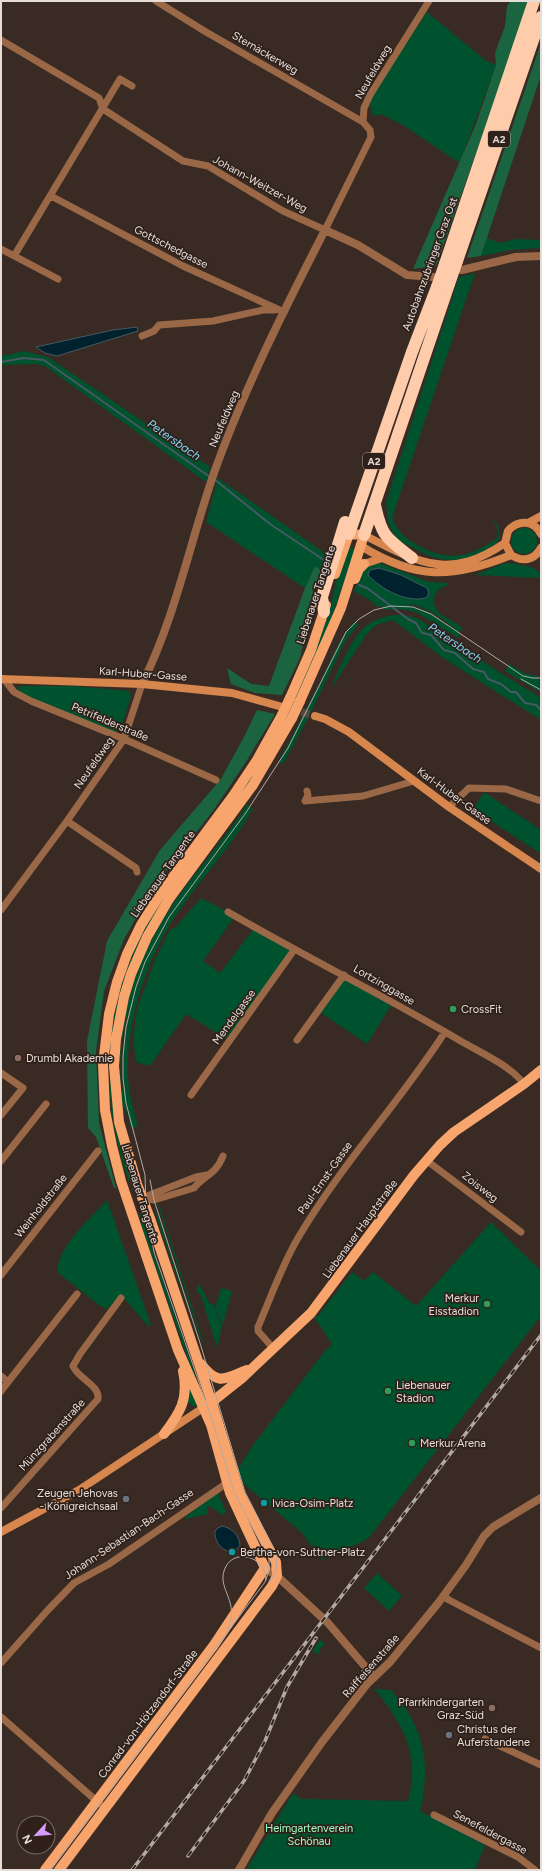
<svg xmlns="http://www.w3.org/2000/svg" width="542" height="1871" font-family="Figtree,sans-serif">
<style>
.green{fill:#00512d;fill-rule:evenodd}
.forest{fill:#1a653f}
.water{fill:#00222f;stroke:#455a62}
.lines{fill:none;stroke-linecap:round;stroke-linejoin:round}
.stream{stroke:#455a62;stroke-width:2}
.secondary-tunnel{stroke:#53463f;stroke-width:8;stroke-dasharray:8 4;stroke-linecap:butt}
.minor{stroke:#9a6846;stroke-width:7}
.tertiary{stroke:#9a6846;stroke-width:8}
.secondary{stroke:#d7874e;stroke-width:8}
.primary{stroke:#f8a56d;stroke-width:10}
.motorway{stroke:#fecbab;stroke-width:12}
.tram{stroke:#b3a9a3;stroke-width:1}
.rail-casing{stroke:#b3a9a3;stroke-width:3.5}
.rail{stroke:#2f211a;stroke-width:2;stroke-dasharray:6;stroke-linecap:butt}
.primary-bridge{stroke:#f8a56d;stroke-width:10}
.motorway-bridge{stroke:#fecbab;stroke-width:12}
.leisure-dot{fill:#2e9e5b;stroke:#2f211a;stroke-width:1.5}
.education-dot{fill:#8d6e63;stroke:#2f211a;stroke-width:1.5}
.worship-dot{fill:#6b7280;stroke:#2f211a;stroke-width:1.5}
.culture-dot{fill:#0f9aa8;stroke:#2f211a;stroke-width:1.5}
.labels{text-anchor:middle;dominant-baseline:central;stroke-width:3.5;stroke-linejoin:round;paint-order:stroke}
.shield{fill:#2f211a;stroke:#afa59f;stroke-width:1}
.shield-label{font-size:10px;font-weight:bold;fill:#e6ddd8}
.street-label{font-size:11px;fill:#e6ddd8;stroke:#2f211a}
.poi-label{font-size:11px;fill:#e6ddd8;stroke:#2f211a;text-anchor:start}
.park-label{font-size:11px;fill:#9efcc3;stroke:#2f211a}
.water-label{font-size:12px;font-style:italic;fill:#83d2f2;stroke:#2f211a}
</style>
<rect width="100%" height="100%" fill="#392b24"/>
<path class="green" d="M427,12l58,48 11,5 -35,94 -3,3 -55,-37 -20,-10h-11l-2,-11 2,-8z
M487,238l13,5 16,-4 25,1v8l-30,2 -30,6z
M475,273l-83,245c5,13 15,22 27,28 30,16 52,11 78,-8l1,-6 -5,-13 5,7 2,11c-3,7 -10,11 -16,14 -27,13 -44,12 -70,-3 -7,-3 -16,-7 -20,-14 -7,-9 -7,-21 -8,-32l73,-225z
M24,351l24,6 162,110 -4,15 -161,-116 -10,-2 -34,1v-9z
M218,478l111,78 -6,16 -8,-6 -10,22 -99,-66z
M511 541a13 13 0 1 1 26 0a13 13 0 1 1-26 0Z
M351,547l4,3 -23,66 -34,81 -32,61 -121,173 -18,39 -8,28 -7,41 20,142 -3,1c-36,-101 -23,-199 36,-288 20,-29 42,-56 63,-85 8,-11 18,-22 24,-34 5,-8 8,-17 12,-25 21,-44 44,-88 63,-133 8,-21 9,-53 24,-70z
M380,563l49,19 18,1v3c-9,1 -13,8 -14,17l6,10 24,15 -4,4c-15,-12 -34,-28 -53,-28l21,7 33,22 -2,5 -42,-26 -17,-3 -14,1 -4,-4 -4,1 -6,-6 -17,-10c6,-14 9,-26 26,-28z
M511,563l20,4 10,6v5l-66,-3 27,-11z
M394,615h11l14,4 80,53 42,26v22l-98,-62 -50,-38 -17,5 -10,10 -34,52c3,-11 7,-19 12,-29 12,-24 21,-39 50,-43z
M355,621l3,4 -12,15 -40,82 -23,42 -4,-3c15,-28 29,-56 44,-84 9,-20 17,-40 32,-56z
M509,664l17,10 12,2 3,17 -36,-22z
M19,686h53l57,5 2,5 -10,32 -6,4 -98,-39z
M484,792l57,38v24l-68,-45z
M246,804l7,5 -15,20 15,-19c-23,37 -52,69 -77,105 -30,45 -51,109 -48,163 1,16 5,32 10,48l-7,3 -7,-35 3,20c-6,-4 -7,-29 -7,-37 -3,-59 17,-120 50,-168 11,-18 25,-35 38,-51 7,-11 36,-44 38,-54zM129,1009l-6,43v39c-6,-22 -1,-61 6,-82z
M201,898l34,18 -32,45 17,12 35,-46 39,23 -64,91 -44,-27 -36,52 -14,-4 -3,-22 4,-31 18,-49 15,-31 5,-1z
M347,979l45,25 -25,40 -46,-31 21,-31z
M107,1200l44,125 -2,2 -28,-32h-1l-13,14 -7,-3 -43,-34c1,-26 33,-53 50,-72z
M159,1204l43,134 2,6 -4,-7 -42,-132z
M156,1209l38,118 -37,-108z
M139,1214h4l5,23 53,155h-2l-59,-170z
M491,1222l50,49v45l-173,223 -46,21 -20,-27 -58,-49 -6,-15 15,-24 71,-93 8,-8 -18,-27 4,-1 34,-44 12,9 9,-9 43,34z
M200,1284l9,19 4,1 9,22 -5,22 -16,-52 -5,-6z
M221,1288l11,3 -9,34 -8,-17z
M190,1387l7,18 -3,2 -7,-6z
M218,1493l8,19 -4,3 -12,-9 -3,1 1,7 -22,5v-3z
M377,1573l25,23 -13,15 -25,-23z
M320,1640l5,4 -6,6 1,2 -2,2 -4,-1v-5z
M374,1689l17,1c25,28 38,59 33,97 -1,8 -1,17 -4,24l65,34 -10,25h-229l47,-77 8,6 107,2c12,-46 -4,-77 -34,-112z"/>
<path class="forest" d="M511,1h19l-94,265 -23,3 63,-145 20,-59 -1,-12 10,-27 2,-20z
M541,43v32l-60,181 -14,2z
M315,566l8,6 -7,13 -16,73 -18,37 -27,-2 -24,-9 -4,-16 24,16 18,2 36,-98z
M257,710l18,4 -31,51 -31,46 -58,74 -31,54 -20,52 -8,60 3,72 17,65h-2l-18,-51 -8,-9 -1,-87 20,-100 53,-91 61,-71 24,-44z"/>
<path class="water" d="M137,327l1,4 -81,25 -12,-3 -9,-6 77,-17z
M379,568l22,7 26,13 2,5 -3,5c-20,5 -45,-9 -58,-23l2,-5z
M222,1526c10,2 17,9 18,19l-5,6c-11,3 -21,-8 -20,-20l3,-3z"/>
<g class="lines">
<path class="stream" d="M1,362l23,-4 20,2 166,117
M214,479l56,45 57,38
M359,585l8,3 41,31 8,4 6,10 9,2 13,15 11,3 18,16 11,3 4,7 13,5 10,8h5l9,11 11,2 5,5"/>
<path class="secondary-tunnel" d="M290,709l25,7"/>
<path class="minor" d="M156,1l50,31 157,90
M1,40l98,58 4,11 80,52 25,5 75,45 42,19 46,-93 -1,-7 -7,-8 1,-14 6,-13 59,-94
M51,196l132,70 101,46
M1,249l57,30
M14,256l106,-177 12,7
M142,336l12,-5 5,-6 54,-4 50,-11h12
M4,679l10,13 17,9 93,38 92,41
M307,791l1,4 -3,6 58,-5 51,-15
M449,807l20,-19 37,1 35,12
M67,821l69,47 1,4
M1,910l66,-89 57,-82 18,-55
M228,912c76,44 155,83 231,128 20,12 51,25 65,44
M297,1040l47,-65
M1,1073l22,15 -22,27
M191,1095l103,-145
M426,1160l95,72
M1,1161l45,-57
M141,1198l13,2 40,-12c11,-14 21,-12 29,-32
M142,1198l54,-21 11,-2
M1,1275l97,-124
M273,1348l-15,-17v-4c13,-30 24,-62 40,-89 43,-73 101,-135 147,-206
M1,1376l7,6
M1,1391l76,-97
M1,1508l97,-109c2,-14 -21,-21 -25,-33l7,-12 41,-56
M443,1596l6,4 92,48
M1,1663l46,-52 27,-28 35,-19 118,-81
M1,1717l99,87
M485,1739l56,26
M434,1815l84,42 17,13"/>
<path class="tertiary" d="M462,270l54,-13 25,-1
M142,684c34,-68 48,-143 73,-214 30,-83 70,-162 110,-240l33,15 49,30 26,2
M265,1568l12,8 51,47 46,54
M239,1870l33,-57 50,-71 45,-58 23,-22 49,-60 27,-37 18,-29 9,-9 48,-29"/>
<path class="secondary" d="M528,523l13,-7
M541,534c-7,-14 -23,-15 -33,-3l-3,12 6,12c11,7 23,6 30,-7
M364,535c55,28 85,46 141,8
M361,546c55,34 91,33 150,9
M364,564l18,-6
M1,679l141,5 90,9 47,13
M315,716l10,3 24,13 100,75 92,62
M1,1532l78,-42 124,-82"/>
<path class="primary" d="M335,574l14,-40
M355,579l4,-10 5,-5
M290,698l21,-48 15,-45
M300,701l41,-93 23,-73 -15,-1
M201,1364c18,23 24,14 46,6
M208,1405l34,-27 69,-65 103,-138 26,-30 14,-13 70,-48 17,-14
M164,1434c16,-21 25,-35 19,-63
M45,1870l169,-225 51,-77 -35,-75 -19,-68 -33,-75 -57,-169 -9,-35 -7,-36 -2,-46 6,-50 8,-32 10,-28 14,-29 20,-32 72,-97 24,-36 25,-45
M59,1870l213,-284 5,-10 -1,-14 -36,-68 -28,-91 -61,-182 -14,-37 -18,-62 -5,-56 2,-27 8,-42 7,-23 16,-37 22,-38 84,-114 39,-67"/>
<path class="motorway" d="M457,261l84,-244
M445,264l89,-263
M375,505c7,33 12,33 37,53
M349,534l63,-182 25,-65
M364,535l85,-251
M324,612l-2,-15 23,-75"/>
<path class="tram" d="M521,679l20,11
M150,1180l4,20 46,143 45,149 32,63 -1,15 -6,12
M228,1629c12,-27 -10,-39 -4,-58 7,-24 42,-16 42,9
M50,1870l215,-288 4,-11v-12l-35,-67 -21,-69 -59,-171 -8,-44 -1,-33 -19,-72 -3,-25v-22l3,-29 10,-40 9,-25 24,-45 76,-103 43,-66 58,-116 13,-13 15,-9 17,-4 22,1 18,7 92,62 10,2h8"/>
<defs>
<path id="rail" d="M188,1856l56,-75 21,-40 22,-54 29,-49
M132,1870l409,-535"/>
</defs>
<use href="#rail" class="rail-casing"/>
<use href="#rail" class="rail"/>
<path class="primary-bridge" d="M282,715l8,-17
M292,718l8,-17"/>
<path class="motorway-bridge" d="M449,284l8,-23
M437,287l8,-23"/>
</g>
<g class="leisure-dot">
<circle cx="453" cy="1009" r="4"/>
<circle cx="487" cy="1304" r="4"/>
<circle cx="388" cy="1391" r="4"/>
<circle cx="412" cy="1443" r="4"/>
</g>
<g class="education-dot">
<circle cx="18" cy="1058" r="4"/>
<circle cx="492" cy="1708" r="4"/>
</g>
<g class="worship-dot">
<circle cx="126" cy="1499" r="4"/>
<circle cx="449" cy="1735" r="4"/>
</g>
<g class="culture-dot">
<circle cx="264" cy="1503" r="4"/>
<circle cx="232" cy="1552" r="4"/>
</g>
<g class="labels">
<g class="shield">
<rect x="488" y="131" width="22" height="16" rx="3"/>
<rect x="363" y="453" width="22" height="16" rx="3"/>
</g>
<g class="shield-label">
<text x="499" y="139">A2</text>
<text x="374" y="461">A2</text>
</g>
<g class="street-label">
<text transform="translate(265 53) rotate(30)">Sternäckerweg</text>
<text transform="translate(373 72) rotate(-60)">Neufeldweg</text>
<text transform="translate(260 184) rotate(29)">Johann-Weitzer-Weg</text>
<text transform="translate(171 247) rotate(27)">Gottschedgasse</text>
<text transform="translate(430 264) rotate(-70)">Autobahnzubringer Graz Ost</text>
<text transform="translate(224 419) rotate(-67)">Neufeldweg</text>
<text transform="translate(316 595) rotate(-72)">Liebenauer Tangente</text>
<text transform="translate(143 674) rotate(4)">Karl-Huber-Gasse</text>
<text transform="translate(110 722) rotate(23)">Petrifelderstraße</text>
<text transform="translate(94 763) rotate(-55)">Neufeldweg</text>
<text transform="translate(454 796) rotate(36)">Karl-Huber-Gasse</text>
<text transform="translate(163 874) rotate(-55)">Liebenauer Tangente</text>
<text transform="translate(384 985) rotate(30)">Lortzinggasse</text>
<text transform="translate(234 1017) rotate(-54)">Mendelgasse</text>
<text transform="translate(325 1178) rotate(-55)">Paul-Ernst-Gasse</text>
<text transform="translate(480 1187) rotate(38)">Zoisweg</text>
<text transform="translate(140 1194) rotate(73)">Liebenauer Tangente</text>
<text transform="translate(41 1206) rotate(-52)">Weinholdstraße</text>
<text transform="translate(360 1229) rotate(-54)">Liebenauer Hauptstraße</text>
<text transform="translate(52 1435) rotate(-48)">Münzgrabenstraße</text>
<text transform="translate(129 1534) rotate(-34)">Johann-Sebastian-Bach-Gasse</text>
<text transform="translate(371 1666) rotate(-49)">Raiffeisenstraße</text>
<text transform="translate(148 1714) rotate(-53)">Conrad-von-Hötzendorf-Straße</text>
<text transform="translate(490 1832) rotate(28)">Senefeldergasse</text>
</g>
<g class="poi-label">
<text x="461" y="1009">CrossFit</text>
<text x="26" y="1058">Drumbl Akademie</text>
<text x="479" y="1298" text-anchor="end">Merkur<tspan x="479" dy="13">Eisstadion</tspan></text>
<text x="396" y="1385">Liebenauer<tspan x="396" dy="13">Stadion</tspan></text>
<text x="420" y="1443">Merkur Arena</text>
<text x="118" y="1493" text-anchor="end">Zeugen Jehovas<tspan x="118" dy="13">- Königreichsaal</tspan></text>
<text x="272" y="1503">Ivica-Osim-Platz</text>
<text x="240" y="1552">Bertha-von-Suttner-Platz</text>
<text x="484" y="1702" text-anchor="end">Pfarrkindergarten<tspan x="484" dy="13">Graz-Süd</tspan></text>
<text x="457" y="1729">Christus der<tspan x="457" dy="13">Auferstandene</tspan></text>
</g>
<g class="park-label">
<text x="309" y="1828">Heimgartenverein<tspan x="309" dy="13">Schönau</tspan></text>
</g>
<g class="water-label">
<text transform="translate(174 440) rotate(35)">Petersbach</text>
<text transform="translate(455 643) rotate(34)">Petersbach</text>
</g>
</g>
<rect width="542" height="1871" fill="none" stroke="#e6ddd8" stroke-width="4"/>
<g transform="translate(36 1835) rotate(244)"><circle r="19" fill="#2f211a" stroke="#786c66"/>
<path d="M0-3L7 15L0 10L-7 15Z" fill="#d59cfb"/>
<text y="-6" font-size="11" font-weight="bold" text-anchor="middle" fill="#e6ddd8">N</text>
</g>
</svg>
